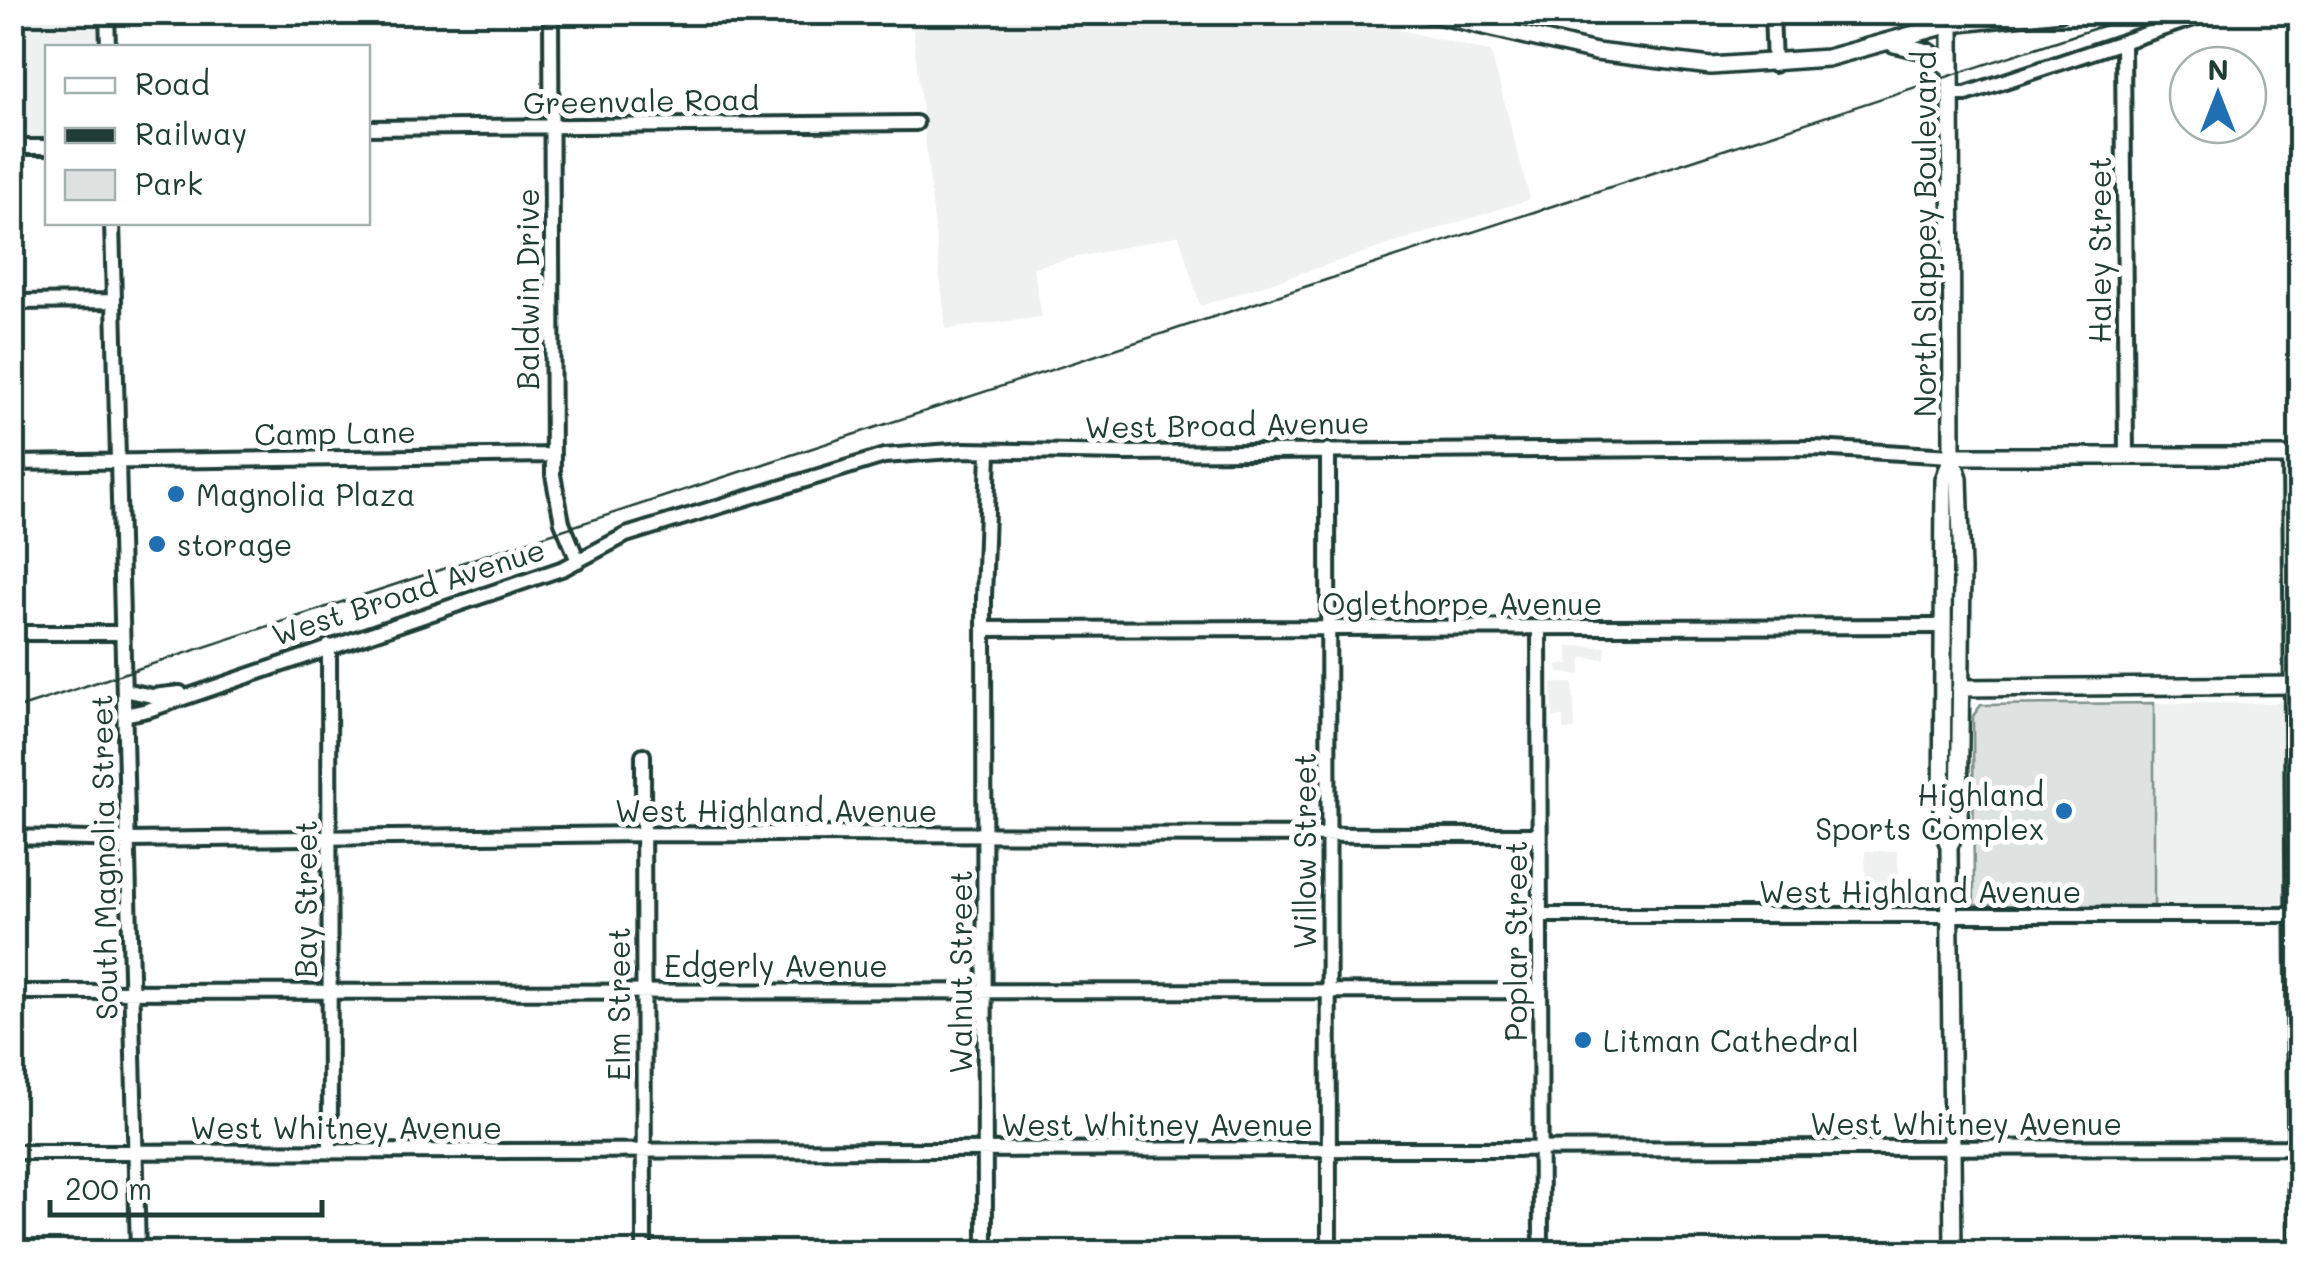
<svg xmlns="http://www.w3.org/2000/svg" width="2313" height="1265" font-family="Mali,sans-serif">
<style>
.built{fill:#eef1f0}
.green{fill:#dee3e2;stroke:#7e908b;stroke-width:2.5}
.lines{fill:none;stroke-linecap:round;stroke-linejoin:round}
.minor-casing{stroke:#1f3d34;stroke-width:20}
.major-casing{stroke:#1f3d34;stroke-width:22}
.minor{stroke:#fff;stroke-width:12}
.major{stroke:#fff;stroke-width:15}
.rail{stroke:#1f3d34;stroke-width:2.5}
.poi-dot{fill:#1f6fb2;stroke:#fff;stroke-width:4}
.labels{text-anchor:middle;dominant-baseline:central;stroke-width:10;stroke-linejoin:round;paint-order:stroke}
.street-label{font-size:30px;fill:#1f3d34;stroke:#fff}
.poi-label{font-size:30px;fill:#1f3d34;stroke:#fff;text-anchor:start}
</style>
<rect width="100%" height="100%" fill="#fff"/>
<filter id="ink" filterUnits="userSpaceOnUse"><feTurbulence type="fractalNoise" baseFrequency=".01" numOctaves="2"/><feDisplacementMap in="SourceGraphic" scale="20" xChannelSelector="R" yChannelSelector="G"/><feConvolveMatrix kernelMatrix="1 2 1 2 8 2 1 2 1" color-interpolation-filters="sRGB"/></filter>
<g filter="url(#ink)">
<path class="built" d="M12,13h85l1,34 -50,1 -1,90h-34z
M911,13h420l160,39 39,147 -330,107 -21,-71 -146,32 9,50 -96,12z
M1568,646l38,1 -1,12 -23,-1 -1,17 -23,-3v-8h11z
M1552,683h21l2,47h-12v-13h-10z
M2154,703h133l1,202 -134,1z
M1865,851h32l4,46 -35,-1z"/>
<path class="green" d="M2154,703v203l-180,-1 -1,-189 8,-11z"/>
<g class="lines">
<defs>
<path id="minor" d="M107,12l1,36
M551,12l2,463 9,47 16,39
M1772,12l2,53
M2123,43l3,414
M1951,94h15l246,-82
M368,128l548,-5
M12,147h36
M112,222l26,1030
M12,302l102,-1
M1328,450l1,802
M2290,456l6,796
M12,463l541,-8
M984,629l956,-3
M1539,629l2,623
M12,633h110
M329,646l1,505
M124,690l28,6 28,-3
M124,715l24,-5 416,-142 62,-33 258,-79 81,-6 160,3 691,-5 136,8
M643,755l1,497
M12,837l115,3 516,-6 896,1
M1540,915h758
M12,992l1528,-1
M12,1152l2288,-5
M985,1252l-1,-654 5,-146"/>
<path id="major" d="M1424,12l172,40 115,14 116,-8 124,-34 109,-12
M1951,12l1,444 -8,24 -2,348 7,18 4,406
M1894,44l35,8 22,17
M1952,456h348
M1960,688l340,-3
M1949,846l10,-19 3,-258 -3,-91 -7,-22"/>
</defs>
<use href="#minor" class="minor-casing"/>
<use href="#major" class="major-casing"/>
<use href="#minor" class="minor"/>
<use href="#major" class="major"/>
<path class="rail" d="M12,710l2133,-698"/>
</g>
</g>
<g class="poi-dot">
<circle cx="176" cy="494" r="10"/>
<circle cx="157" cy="544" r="10"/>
<circle cx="2064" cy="811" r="10"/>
<circle cx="1583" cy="1040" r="10"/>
</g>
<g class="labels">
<g class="street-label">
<text transform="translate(641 100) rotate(-1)">Greenvale Road</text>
<text transform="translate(1924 234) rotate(-90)">North Slappey Boulevard</text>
<text transform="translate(2099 250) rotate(-90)">Haley Street</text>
<text transform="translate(527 289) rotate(-90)">Baldwin Drive</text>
<text transform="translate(1227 424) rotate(-1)">West Broad Avenue</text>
<text transform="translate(335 432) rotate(-1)">Camp Lane</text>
<text transform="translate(408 591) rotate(-18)">West Broad Avenue</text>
<text x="1462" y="603">Oglethorpe Avenue</text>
<text x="776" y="810">West Highland Avenue</text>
<text transform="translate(1304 851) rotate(-90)">Willow Street</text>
<text transform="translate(103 857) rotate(-91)">South Magnolia Street</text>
<text x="1920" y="891">West Highland Avenue</text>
<text transform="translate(305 899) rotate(-90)">Bay Street</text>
<text transform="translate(1515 941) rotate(-90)">Poplar Street</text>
<text x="776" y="965">Edgerly Avenue</text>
<text transform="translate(960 972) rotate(-90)">Walnut Street</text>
<text transform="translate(618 1004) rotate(-90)">Elm Street</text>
<text x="1966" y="1123">West Whitney Avenue</text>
<text x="1157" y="1124">West Whitney Avenue</text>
<text x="346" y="1127">West Whitney Avenue</text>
</g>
<g class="poi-label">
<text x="196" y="494">Magnolia Plaza</text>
<text x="177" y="544">storage</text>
<text x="2044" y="794" text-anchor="end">Highland<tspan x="2044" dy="34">Sports Complex</tspan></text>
<text x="1603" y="1040">Litman Cathedral</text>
</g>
</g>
<rect width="2313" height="1265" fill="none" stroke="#fff" stroke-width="50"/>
<rect x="25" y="25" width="2263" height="1215" fill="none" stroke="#1f3d34" stroke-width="4" filter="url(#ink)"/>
<rect x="45" y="45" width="325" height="180" fill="#ffffff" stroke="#a5b1ae" stroke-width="2.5"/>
<rect x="65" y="78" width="50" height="15" fill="#ffffff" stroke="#a5b1ae" stroke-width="2.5"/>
<text x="135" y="95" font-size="30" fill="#1f3d34">Road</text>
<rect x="65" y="128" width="50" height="15" fill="#1f3d34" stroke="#a5b1ae" stroke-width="2.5"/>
<text x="135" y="145" font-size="30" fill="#1f3d34">Railway</text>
<rect x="65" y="170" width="50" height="30" fill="#dee3e2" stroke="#a5b1ae" stroke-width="2.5"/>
<text x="135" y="195" font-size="30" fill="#1f3d34">Park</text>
<g transform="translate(2218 95)"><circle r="48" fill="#ffffff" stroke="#a5b1ae" stroke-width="2.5"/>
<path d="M0-8L18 38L0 25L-18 38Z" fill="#1f6fb2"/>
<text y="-15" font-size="28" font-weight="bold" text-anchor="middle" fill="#1f3d34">N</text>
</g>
<path d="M50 1200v15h272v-15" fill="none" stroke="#1f3d34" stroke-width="5"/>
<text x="65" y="1200" font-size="30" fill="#1f3d34" stroke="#ffffff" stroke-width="8" paint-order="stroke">200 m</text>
</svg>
